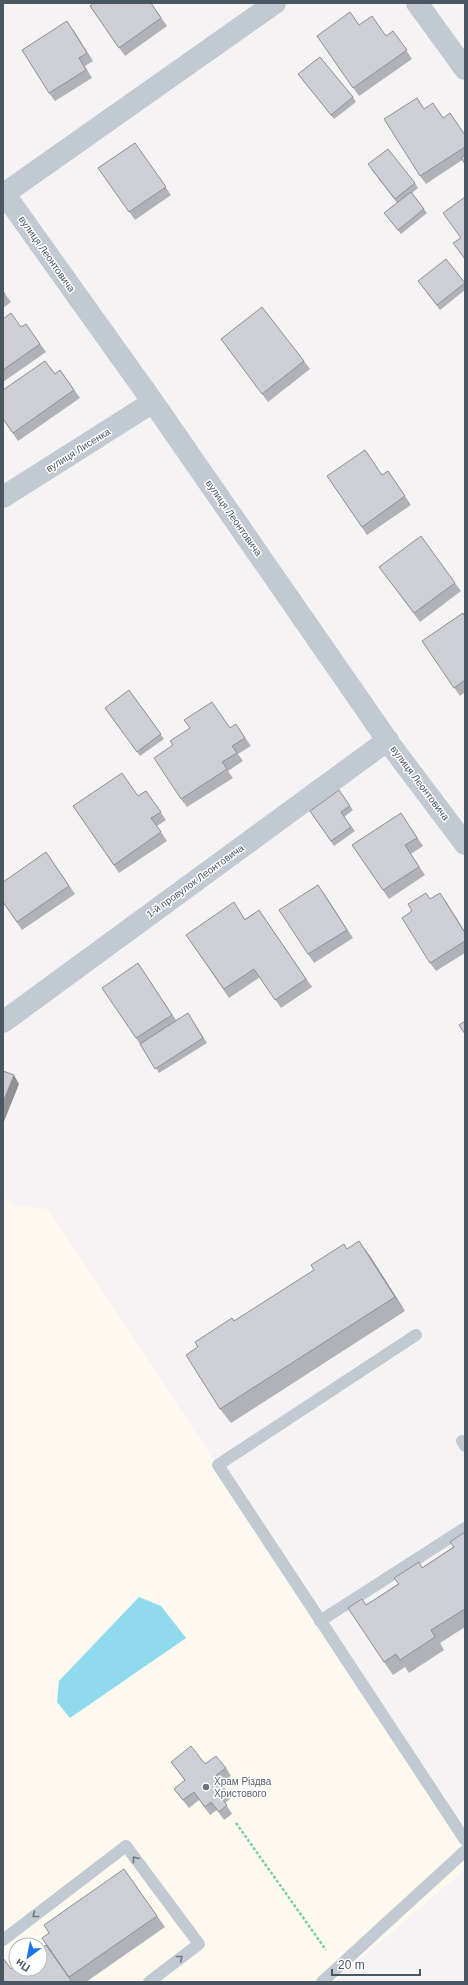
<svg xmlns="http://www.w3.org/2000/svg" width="468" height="1985" font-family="Arial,sans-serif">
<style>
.commercial{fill:#fdf9ef;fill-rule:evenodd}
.water{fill:#90daee}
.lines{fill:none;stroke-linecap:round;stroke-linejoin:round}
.path{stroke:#7ad0a6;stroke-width:2.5;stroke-dasharray:3 2;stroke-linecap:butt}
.lane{stroke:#c1cad2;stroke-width:12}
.street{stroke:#c1cad2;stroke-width:22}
.wall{fill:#b0b2b7}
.shaded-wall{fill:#909195}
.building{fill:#cdcfd5;stroke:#909195}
.oneway{stroke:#6e7983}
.worship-dot{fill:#6b7280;stroke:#fff;stroke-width:1.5}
.labels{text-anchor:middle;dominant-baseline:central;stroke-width:3;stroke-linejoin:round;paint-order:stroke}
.street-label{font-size:10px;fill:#4a5661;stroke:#fff}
.worship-label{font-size:10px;fill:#5b616d;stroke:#fff;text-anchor:start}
</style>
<rect width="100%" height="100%" fill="#f5f3f3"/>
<path class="commercial" d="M3,1197l14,9 31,3 417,632v28l-131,113h-331zM16,1945h24v24h-24z"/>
<path class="water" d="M139,1597l22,9 25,32 -116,80 -13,-16 2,-21z"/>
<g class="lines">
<path class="path" d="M236,1823l90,127"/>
<path class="lane" d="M416,1335l-198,130 247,375
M462,1441l3,5
M320,1621l145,-93
M3,1940l123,-94 73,98 -50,38
M322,1982l143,-131"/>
<path class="street" d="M417,3l48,66
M3,192l150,210 239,345 73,97
M4,194l271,-191
M3,497l150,-95
M3,1022l385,-282"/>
</g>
<path class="wall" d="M151,3l16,23 -42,30 -35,-50z
M359,25l27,11 7,-5 19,28 -53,37 -42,-60z
M73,29l20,32 -8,5 7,12 -37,23 -6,-8z
M298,74l55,23 3,5 -22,17z
M424,109l19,8 22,18v29l-3,-4 -36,24 -6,-8z
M135,143l36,52 -36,25 -37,-52z
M371,169l44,14 3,5 -6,5 15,20 -26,21 -17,-21 13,-10z
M465,283v7l-25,20 -19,-25z
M3,291l8,11 -8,6z
M3,319l18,8 5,-3 20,28 -43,30z
M221,339l83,22 6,8 -42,33z
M60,370l20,28 -62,43 -15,-22z
M388,471l23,34 -44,30 -40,-59 55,-1z
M385,575l70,8 6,8 -41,31z
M465,617v75l-5,4 -38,-55z
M129,690l35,49 -24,17 -35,-48z
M230,728l12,5 9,13 -13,8 5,7 -15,10 5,7 -46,29 -6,-8z
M339,790l14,20 -9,7 11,14 -21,15 -24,-35z
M146,791l20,29 -9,6 10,15 -48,32 -46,-67 65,-10z
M401,813l22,33 -12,8 14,21 -36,24 -37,-54z
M46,852l29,42 -53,36 -19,-28z
M324,893l29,45 -39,25 -6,-9z
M430,899l16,2 19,31v21l-29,18 -6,-8 -18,-52z
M259,910l53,77 -31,21 -21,-31 -31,21 -43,-63 59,-16z
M144,972l32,48 12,-7 19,30 -48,30 -19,-29 -38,-56z
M347,1249l23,7 35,55 -174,112 -11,-14 -22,-62 36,-26z
M465,1532v95l-25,16 4,7 -35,23 -4,-6 -12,8 -9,-13 -18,-57 87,-58z
M171,1762l34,2 21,4 5,8 -10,8 10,14 -6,5 7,11 -8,6 -7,-10 -7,5 -11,-15 -10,8 -15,-19 11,-8z
M124,1869l41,58 -79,55h-83l8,-13 35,-24 3,-12z"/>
<path class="shaded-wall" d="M440,893l25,39v1z
M14,1075l5,9 -16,40v-22z
M359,1241l11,15 35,55 -10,-14z"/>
<path class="building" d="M94,3h57l10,15 -42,30 -29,-42z
M350,12l9,13 13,-9 14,20 7,-5 14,19 -54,38 -36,-52z
M67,21l20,32 -8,5 7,12 -37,23 -27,-43z
M320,57l33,40 -22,18 -33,-41z
M417,98l7,11 9,-6 10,15 7,-5 15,22v12l-45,29 -36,-57z
M135,143l31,44 -37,25 -31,-44z
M388,149l27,34 -20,16 -27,-35z
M465,155v9l-4,-6z
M411,192l13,17 -26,21 -14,-17z
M465,197v62l-12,-16 8,-5 -18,-25z
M446,259l19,24 -28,22 -19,-24z
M3,291l2,3 -2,2z
M262,307l42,54 -42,33 -41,-55z
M11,313l10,14 5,-3 14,20 -37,26v-51z
M45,361l10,13 5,-4 14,20 -61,43 -10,-14v-29z
M365,450l17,25 6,-4 17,25 -43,31 -35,-51z
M421,536l34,47 -41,30 -35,-46z
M463,613l2,4v63l-11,8 -32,-47z
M129,690l32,44 -24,18 -32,-44z
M212,702l18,26 6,-4 9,14 -13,8 5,7 -15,9 5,7 -46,30 -27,-41 19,-13 -3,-4 20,-13 -6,-8z
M122,773l16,23 8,-5 15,21 -10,6 10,14 -47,33 -41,-59z
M339,790l11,16 -9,6 10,15 -20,14 -21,-30z
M401,813l16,25 -12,7 14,22 -36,23 -31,-45z
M46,852l23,34 -52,36 -14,-20v-20z
M318,885l29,45 -39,24 -29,-44z
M426,893l4,6 10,-6 25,40v8l-35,22 -28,-45 10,-7 -4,-7z
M234,902l11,18 14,-10 47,69 -31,21 -21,-31 -30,20 -38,-54z
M138,963l34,52 -36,23 -34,-50z
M188,1013l15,25 -48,31 -15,-25z
M465,1021v13l-6,-9z
M3,1071l11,4 -11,27z
M359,1241l36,56 -175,112 -34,-54 12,-8 -3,-5 37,-24 2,3 80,-51 -3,-5 33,-21 3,5z
M465,1532v77l-34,21 4,7 -35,23 -4,-6 -12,8 -36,-54 14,-9 4,6 33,-21 -5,-6 25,-16 3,6 32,-21 -4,-5z
M191,1746l14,18 11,-8 10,12 -11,8 10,14 -6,5 8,10 -8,7 -8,-10 -6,5 -11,-15 -11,8 -9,-11 11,-9 -14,-18z
M124,1869l33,47 -88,61 -27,-39 7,-5 -5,-8z
M46,1945l26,37h-69v-24l8,11 5,-4v4h24v-20z"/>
<defs><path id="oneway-chevron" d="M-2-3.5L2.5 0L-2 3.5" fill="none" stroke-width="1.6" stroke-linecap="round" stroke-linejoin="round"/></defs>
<g class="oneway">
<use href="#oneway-chevron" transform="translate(135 1859) rotate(-127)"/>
<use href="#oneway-chevron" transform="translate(35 1915) rotate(142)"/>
<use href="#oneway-chevron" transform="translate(180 1958) rotate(-38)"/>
</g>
<circle class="worship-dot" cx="206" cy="1787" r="4"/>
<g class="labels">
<g class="street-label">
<text transform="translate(47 254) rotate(55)">вулиця Леонтовича</text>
<text transform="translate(78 450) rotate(-32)">вулиця Лисенка</text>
<text transform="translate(234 518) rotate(55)">вулиця Леонтовича</text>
<text transform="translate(420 783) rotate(53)">вулиця Леонтовича</text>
<text transform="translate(195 881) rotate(-36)">1-й провулок Леонтовича</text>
</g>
<g class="worship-label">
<text x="214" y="1781">Храм Різдва<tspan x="214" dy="12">Христового</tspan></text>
</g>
</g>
<rect width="468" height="1985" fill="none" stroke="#4a5661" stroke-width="8"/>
<g transform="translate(28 1957) rotate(212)"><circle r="19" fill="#ffffff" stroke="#b7bbc0"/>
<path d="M0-3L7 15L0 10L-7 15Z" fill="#1a73e8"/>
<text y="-6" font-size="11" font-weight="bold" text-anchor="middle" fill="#4a5661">Пн</text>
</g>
<path d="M332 1969v6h88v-6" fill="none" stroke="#4a5661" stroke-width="2"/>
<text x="338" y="1969" font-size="12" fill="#4a5661" stroke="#ffffff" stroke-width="3" paint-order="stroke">20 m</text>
</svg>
